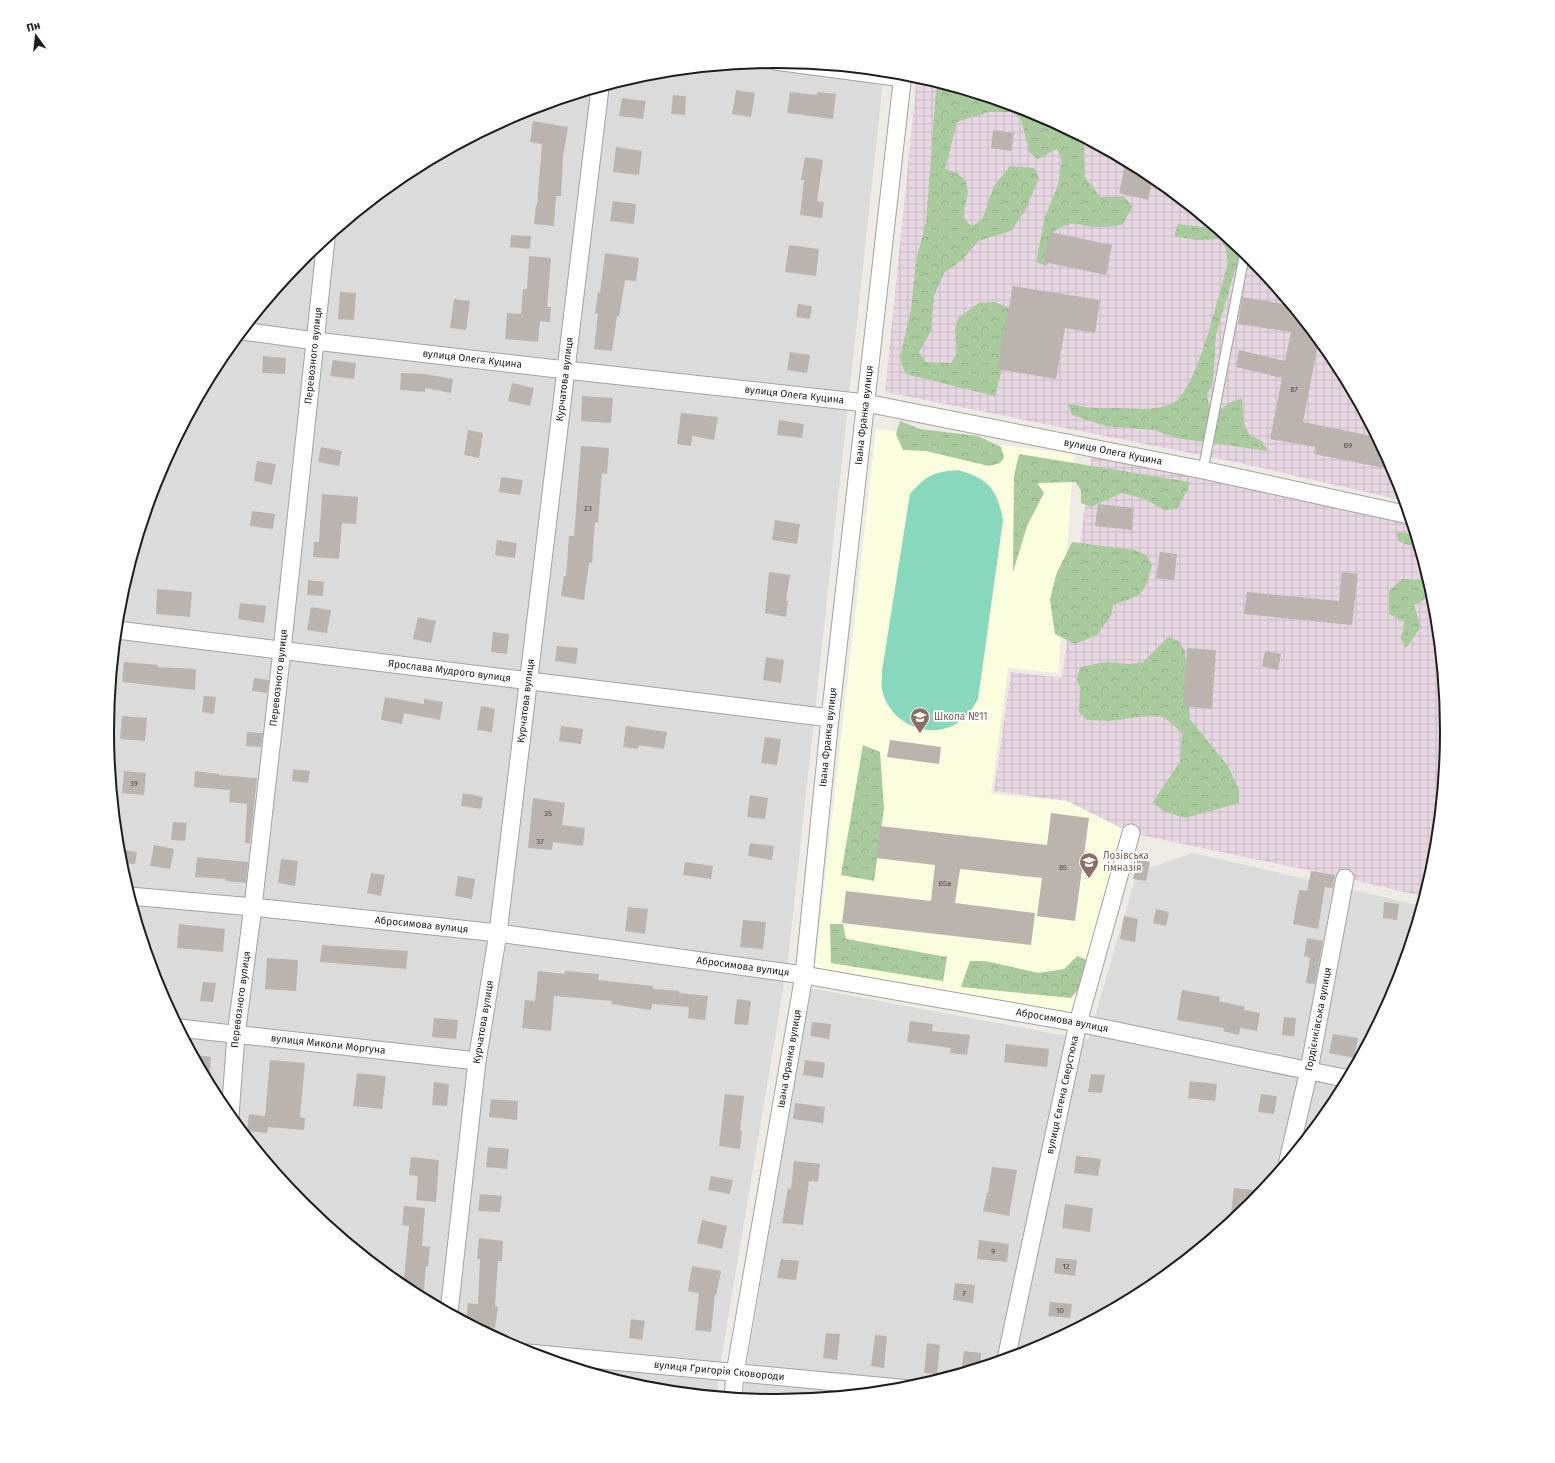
<svg xmlns="http://www.w3.org/2000/svg" width="1555" height="1463" font-family="'Fira Sans',sans-serif">
<style>
.residential{fill:#dcdbdb}
.industrial{fill:url(#industrial-grid)}
.education{fill:#fbfddf}
.forest{fill:url(#forest-crowns)}
.pitch{fill:#88d8bd}
.building{fill:#bbb4ae}
.lines{fill:none;stroke-linecap:round;stroke-linejoin:round}
.lane-casing{stroke:#a2a2a2;stroke-width:11}
.street-casing{stroke:#a2a2a2;stroke-width:19}
.lane{stroke:#fff;stroke-width:9}
.street{stroke:#fff;stroke-width:17}
.labels{text-anchor:middle;dominant-baseline:central;stroke-width:3.5;stroke-linejoin:round;paint-order:stroke}
.number-label{font-size:8px;fill:#454442}
.street-label{font-size:10px;fill:#1e1e1e;stroke:#fff}
.education-label{font-size:10px;fill:#785e54;stroke:#fff;text-anchor:start}
.rim{fill:none;stroke:#1e1e1e;stroke-width:2}
</style>
<defs>
<pattern id="industrial-grid" width="8" height="8" patternUnits="userSpaceOnUse"><rect width="8" height="8" fill="#e7d7e3"/><path d="M0 4h8M4 0v8" fill="none" stroke="#c6b8c2"/></pattern>
<pattern id="forest-crowns" width="20" height="18" patternUnits="userSpaceOnUse"><rect width="20" height="18" fill="#a8ca9c"/><path d="M2 6a3 3 0 1 1 6 0M12 15a3 3 0 1 1 6 0" fill="none" stroke="#90ad86"/></pattern>
</defs>
<rect width="100%" height="100%" fill="#eeebe5"/>
<path class="residential" d="M778,61l106,11 -96,888 -66,394 -5,42 -71,-7 -125,-38 -116,-62 -102,-84 -83,-101 -62,-116 -38,-126 -13,-131 13,-131 38,-125 62,-116 84,-102 101,-83 116,-62 126,-38z
M1193,853l229,53 -25,82 -62,116 -84,102 -101,83 -116,62 -126,38 -131,13 -34,-3 5,-41 62,-370 278,52 49,-168z"/>
<path class="industrial" d="M917,76l117,36 116,62 102,84 83,101 62,116 8,26 -165,-38 -355,-71z
M1093,448l316,67 26,86 13,131 -13,131 -10,34 -80,-19 -214,-45 -64,-32 -73,-10 17,-119 51,6z"/>
<path class="education" d="M876,429l198,25 -16,219 -50,-5 -17,126 76,7 64,32 -55,185 -261,-51z"/>
<path class="forest" d="M939,83l95,29 49,26 2,39 15,20h24l9,9 -11,19c-7,1 -15,2 -23,2 -22,0 -23,-10 -46,5l2,12 -8,22 -11,-4 9,-45 13,-32 4,-25 -5,-11 -19,10 -9,-7 -8,-33 -9,-7h-23l-32,10 -12,47 12,4 9,8 2,11 -5,26 9,8 10,-6 12,-34 16,-20 24,2 5,10 -14,33 -14,20 -33,10 -15,18 -19,14 -10,23 -3,35 -12,21 7,10 25,1 6,-10 -2,-24 4,-12 20,-14 15,-1 14,5 21,15 -23,32 -11,42 -90,-22 -5,-17 11,-47 5,-50 10,-37 10,-132z
M1178,224l39,5 24,20 -25,86 -3,47 -6,13 2,11 12,3 10,-7 11,-4 2,26 6,11 12,6 6,10 -92,-13 -22,-8 -48,-4 -34,-11 -4,-12c17,6 36,5 54,5 18,1 39,3 54,-7 22,-16 44,-111 52,-139l-2,-12 -5,-11 -24,1 -23,-4z
M900,421l20,8 58,7 23,11 3,11 -4,5 -11,3 -63,-15 -23,-1 -7,-16z
M1019,454l171,28 -2,7 -11,20 -12,1 -21,-11 -22,-6 -31,14 -10,-4v-12l-5,-9 -39,1 7,10 -17,33 -14,46 1,-96z
M1397,532l18,3 5,14 -22,-8z
M1072,542l63,8 11,5 6,10c-9,32 -8,29 -39,40l-2,11 -14,19 -22,9 -20,-10 -5,-34 6,-25z
M1427,578l3,6 -6,16 -10,5 7,22 -15,21 -5,-9 4,-17 -16,-8v-23l13,-12 13,1z
M1168,637l11,4 6,10 5,68 38,47 11,24v13l-54,15 -22,-7 -10,-9 27,-40 2,-29 -17,-15 -10,-3 -46,6 -22,-1 -8,-8 1,-23 -3,-10 3,-12 26,-5 24,2 13,-2z
M863,745l17,7 4,56 -10,73 -33,-6z
M830,924h13l3,15 101,18 -4,24 -112,-18z
M1077,956l17,7 -1,9 -22,26 -110,-11 9,-26h15l54,12 25,-4z"/>
<path class="pitch" d="M958,470c31,9 39,19 45,50l-25,179c-6,10 -12,20 -24,26 -29,15 -66,-4 -72,-36 -1,-5 0,-12 0,-18l28,-177c17,-19 23,-22 48,-24z"/>
<path class="building" d="M736,90l19,3 -4,24 -19,-3z
M790,92l27,3v-3l19,2 -3,25 -46,-6z
M673,95l13,1 -1,19 -14,-1z
M622,98l24,3 -3,18 -24,-3z
M533,121l35,6 -5,30 -2,39h-5l-2,30 -20,-2 2,-19h1l5,-61 -12,-2z
M993,130l21,3 -3,18 -20,-3z
M616,147l26,4 -3,24 -26,-3z
M805,157l18,3 -6,41 7,1 -2,16 -22,-3 4,-35h-3z
M1126,161l27,16 -5,23 -29,-7z
M613,201l23,3 -2,20 -24,-3z
M1050,232l62,13 -6,30 -62,-13z
M511,235l20,1 -1,13 -20,-2z
M789,245l30,4 -3,27 -31,-4z
M605,253l34,5 -3,23 -11,-1 -6,37 -2,-1 -5,35 -18,-2 4,-35 -3,-1 3,-21 2,1z
M529,256l22,2 -4,49h4l-1,15 -10,-1 -2,21 -33,-3 2,-26 14,1 2,-25h4z
M1013,286l87,14 -5,33 -30,-5 -9,51 -59,-10z
M340,292l16,1 -2,27 -16,-1z
M1242,297l48,8 29,34 -16,83 73,15 18,33 -80,-16 1,-7 -45,-8 12,-61 -46,-11 3,-17 46,11 6,-29 -53,-8z
M454,299l16,2 -4,29 -16,-2z
M798,304l14,2 -2,13 -14,-2z
M790,352l20,3 -3,18 -20,-3z
M263,356l23,2 -1,16 -23,-1z
M333,360l23,3 -2,16 -24,-3z
M401,373l24,1 28,5 -2,14 -26,-5v4l-25,-2z
M512,383l22,5 -4,18 -22,-5z
M582,396l31,2 -2,25 -30,-2z
M681,413l37,4 -4,23 -22,-4 -1,10 -14,-2z
M779,420l25,4 -2,14 -25,-3z
M468,430l15,3 -4,25 -15,-3z
M581,446l28,2 -2,26 -5,-1 -4,50 -3,-1 -3,41h-3l-5,37 -23,-4 3,-20h2l3,-40h5z
M321,447l21,4 -3,15 -21,-4z
M257,461l19,3 -4,21 -18,-4z
M501,477l22,3 -3,15 -21,-3z
M322,494l36,3 -2,27 -14,-1 -3,36 -26,-2 1,-15h5z
M1098,504l36,4 -2,22 -37,-4z
M252,511l23,3 -2,15 -23,-3z
M775,520l25,4 -3,20 -25,-4z
M497,540l20,3 -2,15 -20,-3z
M1160,552l17,2 -3,26 -18,-2z
M769,572l21,3 -4,26h2l-2,16 -21,-4z
M1342,572l16,2 -6,51 -108,-11 3,-22 92,9z
M308,580l16,2 -1,14 -16,-1z
M157,589l35,3 -2,25 -34,-3z
M240,603l26,3 -2,17 -26,-4z
M311,607l20,3 -4,23 -20,-3z
M418,617l18,4 -5,22 -18,-4z
M493,632l16,2 -2,20 -16,-2z
M557,646l21,2 -2,16 -21,-3z
M1187,648l29,2 -4,59 -29,-3z
M1265,651l16,3 -3,16 -16,-4z
M766,657l18,3 -3,23 -18,-3z
M124,662l34,3v2l38,2 -1,21 -73,-8z
M254,678l15,2 -2,13 -15,-2z
M204,696l12,1 -2,17 -12,-2z
M385,697l39,7v-5l19,3 -3,18 -36,-7 -2,11 -21,-4z
M481,706l14,3 -3,23 -15,-2z
M122,716l25,2 -2,23 -25,-2z
M561,726l22,3 -2,15 -22,-3z
M626,726l41,6 -3,17 -25,-4 -1,4 -15,-2z
M247,732l16,1 -2,14 -15,-1z
M765,737l16,2 -4,26 -16,-2z
M890,740l51,7 -2,17 -52,-7z
M293,769l17,2 -2,12 -16,-2z
M124,771l22,2 -2,22 -22,-2z
M195,771l24,3v1l38,3 -7,65h-5l2,-39 -18,-2 1,-12 -36,-3z
M463,793l20,4 -2,12 -20,-3z
M750,795l18,3 -3,21 -18,-2z
M533,798l32,5 -3,22 23,3 -2,18 -30,-4 -1,8 -24,-2z
M1051,813l38,5 -14,103 -38,-5 5,-38 -82,-9 -5,34 80,10 -4,32 -189,-22 4,-32 85,10 4,-36 -59,-7 4,-32 167,19z
M173,822l14,1 -2,18 -14,-1z
M750,843l24,3 -2,14 -24,-4z
M154,845l20,4 -4,20 -20,-3z
M119,849l18,3 -2,12 -15,-2z
M197,857l51,5 -2,21 -20,-2v-2l-31,-2z
M281,859l17,2 -3,25 -17,-3z
M1137,859l13,3 -4,19 -13,-2z
M685,862l28,4 -2,13 -28,-4z
M1311,871l24,4 -2,13 -8,-1 -7,42 -25,-5 6,-34 8,1z
M371,873l14,2 -4,21 -14,-3z
M458,876l17,3 -3,20 -17,-3z
M1384,902l15,2 -2,16 -14,-2z
M628,907l20,2 -3,25 -20,-3z
M1156,909l13,3 -3,14 -13,-3z
M1124,916l14,3 -3,23 -15,-3z
M743,920l23,2 -3,27 -23,-2z
M179,924l46,5 -2,23 -46,-4z
M1307,938l16,3 -8,43 -9,-1 4,-25 -6,-2z
M322,945l86,6 -2,18 -86,-7z
M267,958l31,2 -2,31 -31,-2z
M538,971l27,3v-3l34,3 -1,6 55,6v3l26,2v2l29,3 -3,24 -17,-2 1,-11 -37,-3 -1,6 -40,-6 1,-3 -58,-5 -3,35 -29,-3 3,-28 10,1z
M203,982l13,1 -3,19 -13,-1z
M1182,990l38,7 -1,4 26,6 -1,3 16,3 -3,18 -17,-3 -1,7 -16,-4 1,-3 -47,-8z
M737,999l14,2 -3,24 -14,-1z
M1284,1017l12,1 -2,18 -12,-1z
M434,1018l24,2 -2,19 -24,-2z
M910,1021l23,3 -1,7 38,4 -3,20 -17,-2 1,-5 -44,-6z
M812,1022l19,2 -2,15 -19,-3z
M1333,1034l25,4 -4,20 -25,-5z
M1006,1044l43,5 -2,18 -43,-5z
M194,1055l17,2 -2,26 -10,-19z
M270,1060l35,3 -5,54 5,1 -1,12 -36,-3 -1,6 -20,-2 2,-17 16,2z
M805,1060l20,3 -2,15 -20,-3z
M357,1073l29,3 -4,33 -29,-3z
M1091,1074l14,1 -3,18 -14,-1z
M1190,1081l27,3 -2,17 -27,-3z
M434,1082l15,2 -2,22 -15,-1z
M725,1094l19,2 -4,35h2l-2,18 -21,-3z
M1261,1094l16,2 -3,18 -16,-2z
M491,1099l27,2 -1,19 -28,-3z
M795,1103l30,4 -2,16 -30,-4z
M488,1147l21,2 -2,20 -21,-2z
M1076,1156l25,3 -3,17 -24,-3z
M411,1157l28,3 -3,42 -20,-2 2,-24 -9,-1z
M794,1161l26,3 -2,18 -9,-1 -6,44 -21,-2 6,-35 3,1z
M992,1167l25,3 -8,46 -26,-5 4,-18h1z
M711,1176l22,4 -3,14 -22,-4z
M1234,1188l29,3 -12,15 -21,17z
M480,1194l22,2 -2,16 -22,-1z
M1065,1204l28,4 -3,24 -28,-4z
M404,1206l21,2 -3,38 8,1 -2,19h-2l-3,32 -20,-10 6,-62 -7,-1z
M702,1220l25,6 -5,23 -25,-6z
M479,1238l24,3 -1,20h-4l-3,45 3,1 -3,21 -22,-3 -7,-4 2,-18 10,1 2,-45h-3z
M979,1240l30,4 -2,18 -30,-3z
M1056,1258l21,2 -2,16 -21,-3z
M781,1259l18,2 -3,19 -19,-2z
M692,1266l29,5 -5,25 -1,-1 -4,37 -16,-2 4,-37 -11,-2z
M955,1283l20,2 -2,18 -20,-3z
M1050,1302l22,2 -2,14 -22,-2z
M631,1319l14,2 -3,19 -13,-2z
M826,1333l14,1 -3,26 -14,-2z
M875,1335l12,1 -3,32 -13,-2z
M927,1343l13,2 -3,29 -13,-1z
M964,1351l17,2 -1,15 -19,5z"/>
<g class="lines">
<defs>
<path id="lane" d="M1203,470l42,-218"/>
<g id="street">
<path d="M775,61l128,17"/>
<path id="s1" d="M243,331l72,10 251,29 300,33 337,67 206,45"/>
<path id="s2" d="M117,630l713,88"/>
<path id="s3" d="M130,896l123,11 245,26 306,42 274,48 271,56"/>
<path id="s4" d="M179,1028l298,33"/>
<path id="s5" d="M230,1116l6,-81 17,-128 29,-257 44,-411"/>
<path id="s6" d="M1288,1161l21,-91 36,-192"/>
<path id="s7" d="M449,1312l28,-251 21,-128 102,-845"/>
<path id="s8" d="M528,1353l382,36"/>
<path id="s9" d="M1006,1359l72,-336 53,-190"/>
<path id="s10" d="M733,1398l2,-25 69,-398 26,-257 73,-645"/>
</g>
</defs>
<use href="#lane" class="lane-casing"/>
<use href="#street" class="street-casing"/>
<use href="#lane" class="lane"/>
<use href="#street" class="street"/>
</g>
<defs>
<symbol id="school-pin" viewBox="-11 -11 22 30"><path d="M0 17L-7.5 6A9.5 9.5 0 1 1 7.5 6Z" fill="#8d6e63" stroke="#fff"/><path d="M0-5L7-2L0 1L-7-2ZM-4 1L0 2.5L4 1V4Q0 6-4 4Z" fill="#fff"/></symbol>
</defs>
<g fill-rule="evenodd">
<use href="#school-pin" x="909" y="706" width="22" height="30"/>
<use href="#school-pin" x="1078" y="851" width="22" height="30"/>
</g>
<g class="labels">
<g class="number-label">
<text x="1294" y="389">67</text>
<text x="1348" y="445">69</text>
<text x="588" y="508">23</text>
<text x="134" y="783">39</text>
<text x="548" y="813">35</text>
<text x="540" y="841">37</text>
<text x="1063" y="867">65</text>
<text x="945" y="883">65а</text>
<text x="993" y="1251">9</text>
<text x="1066" y="1266">12</text>
<text x="964" y="1293">7</text>
<text x="1060" y="1310">10</text>
</g>
<g class="street-label">
<text stroke="none"><textPath href="#s5" startOffset="765">Перевозного вулиця</textPath></text>
<text stroke="none"><textPath href="#s1" startOffset="231">вулиця Олега Куцина</textPath></text>
<text stroke="none"><textPath href="#s7" startOffset="940">Курчатова вулиця</textPath></text>
<text stroke="none"><textPath href="#s1" startOffset="555">вулиця Олега Куцина</textPath></text>
<text stroke="none"><textPath href="#s10" startOffset="992">Івана Франка вулиця</textPath></text>
<text stroke="none"><textPath href="#s1" startOffset="879">вулиця Олега Куцина</textPath></text>
<text stroke="none"><textPath href="#s2" startOffset="335">Ярослава Мудрого вулиця</textPath></text>
<text stroke="none"><textPath href="#s5" startOffset="441">Перевозного вулиця</textPath></text>
<text stroke="none"><textPath href="#s7" startOffset="616">Курчатова вулиця</textPath></text>
<text stroke="none"><textPath href="#s10" startOffset="668">Івана Франка вулиця</textPath></text>
<text stroke="none"><textPath href="#s3" startOffset="293">Абросимова вулиця</textPath></text>
<text stroke="none"><textPath href="#s3" startOffset="617">Абросимова вулиця</textPath></text>
<text stroke="none"><textPath href="#s5" startOffset="117">Перевозного вулиця</textPath></text>
<text stroke="none"><textPath href="#s6" startOffset="145">Гордієнківська вулиця</textPath></text>
<text stroke="none"><textPath href="#s3" startOffset="941">Абросимова вулиця</textPath></text>
<text stroke="none"><textPath href="#s7" startOffset="292">Курчатова вулиця</textPath></text>
<text stroke="none"><textPath href="#s4" startOffset="150">вулиця Миколи Моргуна</textPath></text>
<text stroke="none"><textPath href="#s10" startOffset="344">Івана Франка вулиця</textPath></text>
<text stroke="none"><textPath href="#s9" startOffset="270">вулиця Євгена Сверстюка</textPath></text>
<text stroke="none"><textPath href="#s8" startOffset="192">вулиця Григорія Сковороди</textPath></text>
</g>
<g class="education-label">
<text x="934" y="717">Школа №11</text>
<text x="1103" y="856">Лозівська<tspan x="1103" dy="12">гімназія</tspan></text>
</g>
</g>
<path d="M0 0H1555V1463H0ZM114 731a663 663 0 1 1 1326 0a663 663 0 1 1-1326 0Z" fill="#fff" fill-rule="evenodd"/>
<path class="rim" d="M114 731a663 663 0 1 1 1326 0a663 663 0 1 1-1326 0Z"/>
<g transform="translate(36 36) rotate(345)" stroke="#ffffff" stroke-width="3" paint-order="stroke">
<path d="M0-3L7 15L0 10L-7 15Z" fill="#1e1e1e"/>
<text y="-6" font-size="11" font-weight="bold" text-anchor="middle" fill="#1e1e1e">Пн</text>
</g>
</svg>
